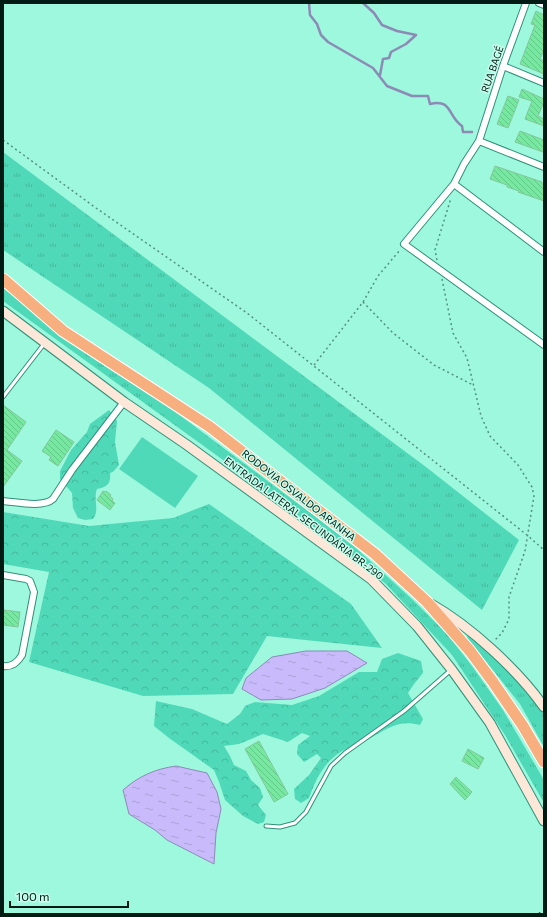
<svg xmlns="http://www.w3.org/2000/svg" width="547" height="917" font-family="Commissioner,sans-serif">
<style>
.grass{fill:url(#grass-tufts)}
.forest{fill:url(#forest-crowns)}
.pitch{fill:#50d9b8}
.water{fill:url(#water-ripples);stroke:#8d8bb6}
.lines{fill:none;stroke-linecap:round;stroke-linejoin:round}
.stream{stroke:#8d8bb6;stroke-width:2.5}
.building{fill:url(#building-back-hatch);stroke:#83c799}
.lane-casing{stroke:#309079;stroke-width:5}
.street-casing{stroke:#309079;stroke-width:8}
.secondary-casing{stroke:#309079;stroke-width:11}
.highway-casing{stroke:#fff;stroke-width:13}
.path{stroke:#549180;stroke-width:1.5;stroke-dasharray:2 3;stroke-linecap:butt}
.lane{stroke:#fff;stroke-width:3}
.street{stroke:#fff;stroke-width:6}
.secondary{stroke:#fde7d9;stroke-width:9}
.highway{stroke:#f7af7f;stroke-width:11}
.rail{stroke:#3a6d5f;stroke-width:2.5;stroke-dasharray:2 4;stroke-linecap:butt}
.labels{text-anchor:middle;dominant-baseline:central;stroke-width:3;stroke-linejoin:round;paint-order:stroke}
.street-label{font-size:10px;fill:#001b14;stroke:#c9feed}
</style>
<defs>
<pattern id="grass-tufts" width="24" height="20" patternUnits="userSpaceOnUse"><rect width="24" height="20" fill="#50d9b8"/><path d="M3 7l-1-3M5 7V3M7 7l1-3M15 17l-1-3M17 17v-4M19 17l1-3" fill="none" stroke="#44ba9d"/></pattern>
<pattern id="forest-crowns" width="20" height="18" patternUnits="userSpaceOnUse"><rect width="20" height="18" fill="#50d9b8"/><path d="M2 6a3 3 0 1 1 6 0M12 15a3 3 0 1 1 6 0" fill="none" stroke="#44ba9d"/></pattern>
<pattern id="water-ripples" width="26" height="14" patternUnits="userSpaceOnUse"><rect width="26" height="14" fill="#c9bbfb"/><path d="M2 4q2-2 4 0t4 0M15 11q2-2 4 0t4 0" fill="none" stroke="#aba0d6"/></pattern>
<pattern id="building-back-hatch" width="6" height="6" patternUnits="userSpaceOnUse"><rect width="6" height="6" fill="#75e9a0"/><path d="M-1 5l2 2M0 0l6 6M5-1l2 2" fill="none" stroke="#63c789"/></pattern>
</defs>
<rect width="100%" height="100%" fill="#9df8de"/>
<path class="grass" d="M3,152l423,315 93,73 -37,70 -273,-222 -206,-138z
M3,288l57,44 98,67 158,118 40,31 56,51 35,35 25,32 31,44 41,70v23l-39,-68 -53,-80 -66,-71 -60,-48 -85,-63 -238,-172z
M465,630l36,33 29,30 14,19v35l-24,-43 -52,-65z"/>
<path class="forest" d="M109,410l8,11 -2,21 4,23 -6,7 -3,1c1,10 -2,14 -13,16 -4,11 3,21 -4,30l-8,1 -7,-2 -5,-10 -1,-15 -12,-14v-8l11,-21 16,-18 3,-8z
M209,504l142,100 31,44 -115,-12 -34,58 -90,2 -114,-34 20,-90 -46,-8v-52l86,14 84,-8z
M398,653l23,8 2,12 -9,11 -6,9 15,26 -3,6c-22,-6 -33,4 -51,14 -10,6 -21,8 -30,14 -16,11 -24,28 -30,45l-8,5 -6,-4 -1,-10 15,-14 12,-17 -4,-4 -13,8 -7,-8 1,-9 12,-9 -8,-3 -14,9 -25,-8 -24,10 -15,2 6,10 4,9 12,6 5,9 9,8 3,9 -5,8 8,10 -2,7 -6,2 -15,-8 -18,-16 -6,-18 -5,-12 -45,-32 -15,-12 2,-25 36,8 35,15 13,-10 5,-8 10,-4 37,3 27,-9 40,-24h18l5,-13z"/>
<path class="pitch" d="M142,437l56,39 -23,32 -56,-39z"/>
<path class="water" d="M306,651h41l20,12 -42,25 -33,11 -31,1 -19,-11 4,-11 26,-21z
M176,766l31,7 10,19 4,17 -5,24 -2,31 -47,-24 -12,-10 -26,-16 -6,-24c16,-14 32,-21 53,-24z"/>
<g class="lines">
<path class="stream" d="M309,3l1,12 7,9 4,11 7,7 45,26 14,18 25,10h16l2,8c22,-6 18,13 32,22l1,6h9
M363,3l11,10 8,12 15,6 19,4 -10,9 -15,8 -2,6 -6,1 -3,16"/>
</g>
<path class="building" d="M536,11l8,4v35l-4,9 4,2v13l-24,-10 15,-39 -4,-1z
M522,89l22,10v3l-6,14 6,3v7l-19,-7 7,-18 -13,-4z
M508,96l11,4 -11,28 -11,-4z
M520,131l24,9 -1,12 -28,-10z
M495,166l47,16v2h2v17l-26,-9 1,-1 -12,-4v-2l-17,-6z
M3,405l23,17 -19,28 15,11 -19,26z
M56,430l18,12 -16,24 -9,-6 2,-3 -9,-6z
M103,491l2,1 1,-1 5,4 -1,1 3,3 -1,2 3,2 -5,7 -13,-10z
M4,610l16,2 -2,15 -15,-2z
M259,741l29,53 -14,8 -29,-53z
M468,749l16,9 -6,11 -16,-8z
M456,777l16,15 -7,8 -15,-16z"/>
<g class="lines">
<defs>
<path id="lane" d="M3,397l41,-53
M266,826l14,1 15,-4 11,-11 25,-46 14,-13 59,-42 47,-41"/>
<path id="street" d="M539,3l5,2
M503,66l41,17
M479,141l65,26
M454,184l10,-20 15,-23 24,-75 23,-63
M544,252l-90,-68 -50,60 140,101
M3,501c13,1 40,7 50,-2l19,-29 52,-68
M3,575l23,4 4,2 4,11 -12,63c-5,8 -10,12 -19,11"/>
<path id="secondary" d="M3,311l121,91 63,43 184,134 46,47 35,44 38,53 54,98
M431,604c39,22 87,66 113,103"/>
<path id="highway" d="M3,279l60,52 147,96 165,127 52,48 43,49 23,31 30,44 21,36"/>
</defs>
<use href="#lane" class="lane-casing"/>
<use href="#street" class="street-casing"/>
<use href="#secondary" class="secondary-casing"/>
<use href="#highway" class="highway-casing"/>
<path class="path" d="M3,140l93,68 151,105 280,222 17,15
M437,260l-2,-10 16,-52
M442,279l11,54 14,25 14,58 9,20 28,29 14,22 2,9 -9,55 -16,46v22l-7,14 -8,8
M363,302l30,31 41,32 39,20
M314,365l49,-63 15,-26 22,-26"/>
<use href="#lane" class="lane"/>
<use href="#street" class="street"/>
<use href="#secondary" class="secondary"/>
<use href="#highway" class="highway"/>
<path class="rail" d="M539,914l5,-4"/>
</g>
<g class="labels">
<g class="street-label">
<text transform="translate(492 69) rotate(-71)">RUA BAGÉ</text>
<text transform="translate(299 495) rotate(38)">RODOVIA OSVALDO ARANHA</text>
<text transform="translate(304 518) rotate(37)">ENTRADA LATERAL SECUNDÁRIA BR-290</text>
</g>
</g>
<rect width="547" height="917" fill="none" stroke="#001b14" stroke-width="8"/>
<path d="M10 901v6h118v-6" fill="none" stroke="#001b14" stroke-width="2"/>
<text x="16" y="901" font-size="12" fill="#001b14" stroke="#c9feed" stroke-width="3" paint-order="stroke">100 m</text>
</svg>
